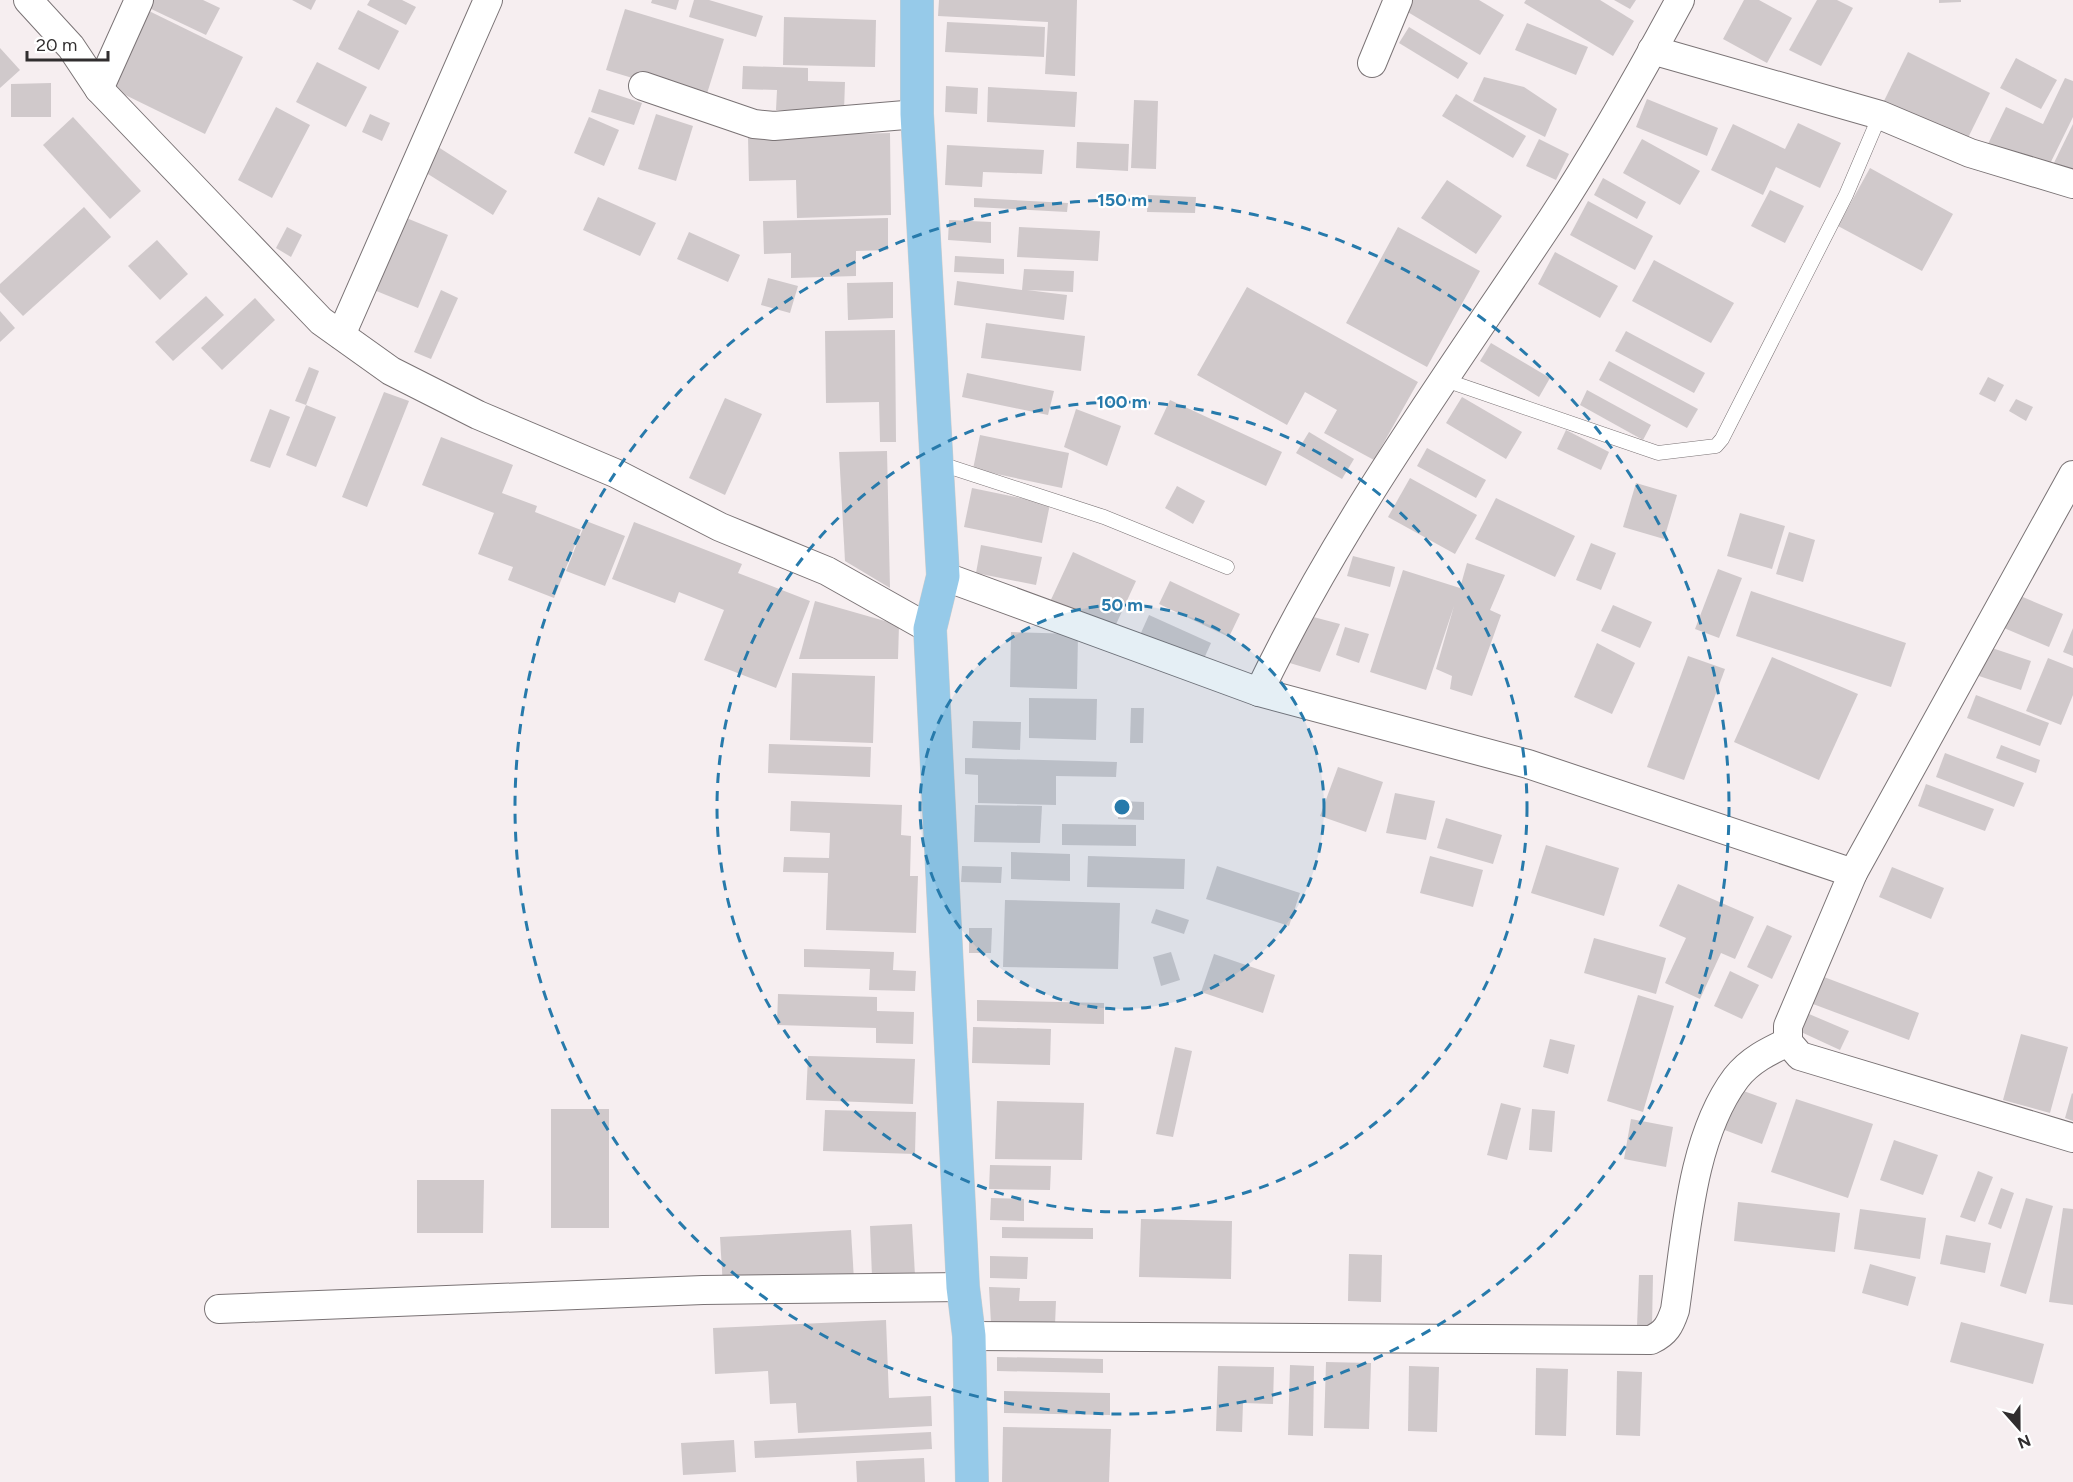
<svg xmlns="http://www.w3.org/2000/svg" width="2073" height="1482" viewBox="0 0 2073 1482" font-family="Figtree,sans-serif">
<style>
.building{fill:#d0c9cb}
.lines{fill:none;stroke-linecap:round;stroke-linejoin:round}
.service-casing{stroke:#7a7375;stroke-width:15}
.minor-casing{stroke:#7a7375;stroke-width:30}
.primary-casing{stroke:#cecdcd;stroke-width:34}
.service{stroke:#fff;stroke-width:14}
.minor{stroke:#fff;stroke-width:28}
.primary{stroke:#96cae9;stroke-width:33}
.ring{fill:none;stroke:#277aab;stroke-width:3;stroke-dasharray:10 8}
.centre{fill:#277aab;stroke:#fff;stroke-width:3}
.ring-label{font-size:18px;text-anchor:middle;font-weight:bold;fill:#277aab;stroke:#fff;stroke-width:4.5;stroke-linejoin:round;paint-order:stroke}
</style>
<rect width="100%" height="100%" fill="#f6eef0"/>
<!-- building -->
<g class="building">
<polygon points="151,0 203,0 220,8 206,35 147,7"/>
<polygon points="292,0 316,0 311,10"/>
<polygon points="370,0 402,0 416,7 406,25 367,5"/>
<polygon points="652,0 679,0 676,10 651,3"/>
<polygon points="694,0 709,0 763,16 756,37 689,17"/>
<polygon points="939,0 1077,0 1075,76 1045,74 1048,22 938,16"/>
<polygon points="1412,0 1479,0 1504,15 1480,55 1406,11"/>
<polygon points="1526,0 1600,0 1634,21 1613,56 1524,3"/>
<polygon points="1614,0 1636,0 1630,9"/>
<polygon points="1744,0 1759,0 1792,18 1767,63 1723,39"/>
<polygon points="1817,0 1837,0 1853,8 1821,66 1789,50"/>
<polygon points="1939,0 1961,0 1961,2 1939,3"/>
<polygon points="625,9 724,39 705,100 606,70"/>
<polygon points="358,10 399,31 379,70 338,49"/>
<polygon points="149,11 243,57 205,134 111,88"/>
<polygon points="784,17 876,20 875,67 783,65"/>
<polygon points="947,22 1045,27 1044,57 945,52"/>
<polygon points="1527,23 1588,47 1576,75 1515,50"/>
<polygon points="1409,27 1468,63 1458,79 1399,43"/>
<polygon points="0,48 20,70 0,88"/>
<polygon points="1908,52 1990,93 1965,144 1883,103"/>
<polygon points="2016,58 2057,80 2041,109 2000,88"/>
<polygon points="317,62 367,87 346,127 296,102"/>
<polygon points="743,66 808,68 808,81 845,82 844,111 776,110 777,90 742,89"/>
<polygon points="1484,77 1524,87 1557,109 1545,137 1473,101"/>
<polygon points="2065,78 2073,81 2073,117 2045,174 1987,146 2006,107 2043,124"/>
<polygon points="51,83 51,117 11,117 11,84"/>
<polygon points="946,86 978,88 977,114 945,112"/>
<polygon points="988,87 1077,92 1075,127 987,122"/>
<polygon points="599,89 642,103 634,125 591,112"/>
<polygon points="1456,94 1526,136 1513,158 1442,116"/>
<polygon points="1647,99 1718,128 1707,156 1636,127"/>
<polygon points="1134,100 1158,101 1156,169 1131,168"/>
<polygon points="276,107 310,125 272,198 238,180"/>
<polygon points="370,114 390,123 382,141 362,132"/>
<polygon points="656,114 693,126 676,181 638,169"/>
<polygon points="73,117 141,191 110,219 43,145"/>
<polygon points="589,117 619,130 604,166 574,153"/>
<polygon points="1798,123 1841,143 1820,188 1776,167 1763,195 1711,170 1733,124 1785,149"/>
<polygon points="2073,124 2073,180 2051,169"/>
<polygon points="890,133 891,215 797,218 796,180 749,181 748,137"/>
<polygon points="1539,139 1569,154 1556,180 1526,166"/>
<polygon points="1642,139 1700,171 1680,205 1623,173"/>
<polygon points="1077,142 1129,144 1128,171 1076,168"/>
<polygon points="435,145 507,191 493,215 420,169"/>
<polygon points="947,145 1044,150 1042,174 983,172 982,187 945,185"/>
<polygon points="1870,168 1953,214 1922,271 1838,226"/>
<polygon points="1603,178 1646,202 1637,219 1594,195"/>
<polygon points="1447,180 1502,216 1476,254 1421,218"/>
<polygon points="1770,190 1804,206 1785,243 1751,226"/>
<polygon points="1148,195 1196,197 1195,213 1147,212"/>
<polygon points="598,197 656,223 640,256 583,230"/>
<polygon points="974,198 1068,203 1067,212 974,207"/>
<polygon points="1588,201 1653,236 1635,270 1570,235"/>
<polygon points="84,207 111,237 23,316 0,292 0,284"/>
<polygon points="399,215 448,235 418,308 369,288"/>
<polygon points="888,218 888,250 856,251 856,276 791,278 791,253 764,254 763,221"/>
<polygon points="949,220 991,222 991,243 948,240"/>
<polygon points="287,227 302,235 291,257 276,248"/>
<polygon points="1019,227 1100,231 1098,261 1017,257"/>
<polygon points="1398,227 1480,271 1427,367 1346,323"/>
<polygon points="689,232 740,255 728,282 677,259"/>
<polygon points="157,240 188,274 160,300 128,266"/>
<polygon points="1555,252 1618,286 1600,318 1538,284"/>
<polygon points="955,256 1004,259 1004,274 954,272"/>
<polygon points="1654,260 1734,303 1711,343 1632,301"/>
<polygon points="1024,269 1074,271 1073,292 1027,290 1067,295 1064,320 954,305 957,281 1022,290"/>
<polygon points="768,278 798,286 790,313 761,305"/>
<polygon points="893,282 893,318 848,320 847,283"/>
<polygon points="1247,287 1418,382 1374,460 1324,433 1337,410 1305,392 1287,425 1197,375"/>
<polygon points="441,290 458,298 431,359 414,352"/>
<polygon points="206,296 224,315 173,361 155,342"/>
<polygon points="255,298 275,320 222,370 201,348"/>
<polygon points="0,311 15,328 0,342"/>
<polygon points="986,323 1085,336 1081,371 981,358"/>
<polygon points="895,330 896,442 880,442 879,402 826,403 825,331"/>
<polygon points="1626,331 1705,373 1694,393 1615,351"/>
<polygon points="1491,343 1550,378 1539,397 1480,361"/>
<polygon points="1609,361 1698,409 1687,428 1599,380"/>
<polygon points="309,367 319,371 306,405 295,401"/>
<polygon points="967,373 1054,391 1048,415 962,397"/>
<polygon points="1988,377 2004,385 1995,402 1979,394"/>
<polygon points="1587,390 1651,425 1643,440 1580,405"/>
<polygon points="384,392 409,401 367,507 342,497"/>
<polygon points="1462,397 1522,432 1506,459 1446,423"/>
<polygon points="725,398 762,414 725,495 689,478"/>
<polygon points="2016,399 2033,407 2026,421 2009,411"/>
<polygon points="1170,400 1282,452 1266,486 1154,434"/>
<polygon points="306,405 336,417 316,467 286,455"/>
<polygon points="270,409 290,417 270,468 250,461"/>
<polygon points="1076,409 1121,426 1107,466 1064,447"/>
<polygon points="1566,430 1609,452 1601,470 1557,449"/>
<polygon points="1309,432 1354,459 1342,479 1296,453"/>
<polygon points="980,435 1069,453 1062,488 973,469"/>
<polygon points="441,437 513,465 502,493 537,506 535,512 581,530 554,598 508,580 513,567 478,554 494,513 422,485"/>
<polygon points="1427,448 1486,480 1476,498 1417,466"/>
<polygon points="887,451 890,588 845,561 839,452"/>
<polygon points="1410,478 1477,515 1455,554 1388,517"/>
<polygon points="1636,483 1677,495 1664,539 1623,527"/>
<polygon points="1177,486 1205,501 1193,524 1165,508"/>
<polygon points="972,488 1050,504 1042,543 964,527"/>
<polygon points="1496,498 1575,536 1555,577 1475,539"/>
<polygon points="1740,513 1785,526 1772,569 1727,556"/>
<polygon points="586,521 625,536 605,586 566,571"/>
<polygon points="634,522 742,564 738,573 810,601 776,688 704,660 724,610 679,592 675,603 612,579"/>
<polygon points="1789,532 1815,540 1803,582 1776,574"/>
<polygon points="1591,543 1616,553 1601,590 1576,580"/>
<polygon points="981,545 1042,557 1036,585 976,573"/>
<polygon points="1073,552 1136,581 1112,633 1049,604"/>
<polygon points="1353,556 1395,567 1390,587 1347,576"/>
<polygon points="1467,563 1505,575 1490,610 1501,615 1472,696 1450,689 1452,676 1436,669 1454,606 1426,690 1370,672 1403,570 1460,588"/>
<polygon points="1718,569 1742,578 1719,638 1695,629"/>
<polygon points="1170,581 1240,614 1229,637 1159,604"/>
<polygon points="1751,591 1906,643 1891,687 1736,636"/>
<polygon points="2018,595 2063,614 2049,647 2004,628"/>
<polygon points="815,601 899,625 898,659 799,659"/>
<polygon points="1613,605 1652,622 1640,648 1601,631"/>
<polygon points="1302,614 1340,624 1320,672 1283,661"/>
<polygon points="1149,615 1211,643 1202,663 1140,635"/>
<polygon points="1345,627 1369,634 1359,663 1336,655"/>
<polygon points="2073,628 2073,656 2063,652"/>
<polygon points="1011,632 1078,634 1077,689 1010,687"/>
<polygon points="1597,643 1635,663 1612,714 1574,697"/>
<polygon points="1989,647 2031,661 2021,690 1979,676"/>
<polygon points="1688,656 1725,669 1684,780 1647,767"/>
<polygon points="1772,657 1858,694 1819,780 1734,742"/>
<polygon points="2048,658 2073,668 2073,695 2061,725 2026,711"/>
<polygon points="792,673 875,676 873,743 790,740"/>
<polygon points="1976,695 2049,723 2040,746 1967,718"/>
<polygon points="1029,698 1097,699 1096,740 1029,738"/>
<polygon points="1131,708 1144,708 1143,743 1130,743"/>
<polygon points="973,721 1021,722 1020,750 972,748"/>
<polygon points="769,744 871,747 870,777 768,773"/>
<polygon points="2001,745 2040,760 2036,773 1996,758"/>
<polygon points="1945,753 2024,783 2014,807 1936,777"/>
<polygon points="965,758 1117,762 1116,777 1056,776 1056,805 978,803 978,775 965,774"/>
<polygon points="1338,767 1383,782 1366,832 1320,816"/>
<polygon points="1926,784 1994,809 1985,831 1918,806"/>
<polygon points="1395,793 1435,801 1426,840 1386,833"/>
<polygon points="791,801 902,805 901,835 911,836 910,876 918,876 916,933 826,930 828,873 783,872 784,857 829,858 830,833 790,831"/>
<polygon points="1119,801 1144,802 1144,820 1118,819"/>
<polygon points="975,805 1042,806 1040,843 974,842"/>
<polygon points="1446,818 1502,835 1493,864 1437,848"/>
<polygon points="1062,824 1136,825 1136,846 1062,845"/>
<polygon points="1546,845 1619,868 1604,916 1531,893"/>
<polygon points="1011,852 1070,854 1070,881 1011,879"/>
<polygon points="1088,856 1185,859 1184,889 1087,887"/>
<polygon points="1430,856 1483,870 1473,907 1420,893"/>
<polygon points="962,866 1002,867 1001,883 961,882"/>
<polygon points="1217,866 1300,893 1289,926 1206,899"/>
<polygon points="1892,867 1944,888 1931,919 1879,897"/>
<polygon points="1678,884 1754,917 1735,959 1721,953 1700,999 1665,983 1686,938 1659,926"/>
<polygon points="1005,900 1120,903 1118,969 1003,967"/>
<polygon points="1156,909 1189,920 1184,934 1151,923"/>
<polygon points="1767,925 1792,936 1772,979 1747,967"/>
<polygon points="969,928 992,928 991,953 969,953"/>
<polygon points="1594,938 1666,958 1656,994 1584,973"/>
<polygon points="804,949 894,952 893,970 916,971 915,991 869,990 870,969 804,967"/>
<polygon points="1171,952 1180,980 1161,986 1153,957"/>
<polygon points="1214,954 1275,975 1263,1013 1201,992"/>
<polygon points="1730,971 1759,985 1742,1019 1714,1006"/>
<polygon points="1824,977 1919,1013 1909,1040 1813,1004"/>
<polygon points="778,994 877,997 877,1011 914,1012 913,1044 876,1043 876,1028 777,1025"/>
<polygon points="1638,995 1674,1006 1643,1112 1607,1101"/>
<polygon points="977,1000 1104,1003 1104,1024 977,1021"/>
<polygon points="1809,1014 1849,1031 1840,1050 1801,1032"/>
<polygon points="973,1027 1051,1029 1050,1065 972,1063"/>
<polygon points="2021,1034 2068,1047 2050,1113 2003,1100"/>
<polygon points="1550,1039 1575,1045 1568,1074 1543,1067"/>
<polygon points="1175,1047 1192,1051 1173,1137 1156,1134"/>
<polygon points="808,1056 915,1059 913,1104 806,1100"/>
<polygon points="1738,1089 1777,1103 1762,1144 1722,1129"/>
<polygon points="2072,1093 2073,1094 2073,1121 2065,1118"/>
<polygon points="1796,1099 1873,1124 1848,1198 1771,1172"/>
<polygon points="997,1101 1084,1103 1082,1160 995,1159"/>
<polygon points="1501,1103 1521,1108 1507,1160 1487,1155"/>
<rect x="551" y="1109" width="58" height="119"/>
<polygon points="1532,1109 1555,1111 1552,1152 1529,1150"/>
<polygon points="825,1110 916,1112 915,1154 823,1151"/>
<polygon points="1631,1119 1673,1127 1666,1167 1624,1159"/>
<polygon points="1894,1140 1938,1155 1923,1195 1880,1180"/>
<polygon points="990,1165 1051,1166 1050,1190 989,1189"/>
<polygon points="1978,1171 1993,1177 1975,1222 1960,1217"/>
<polygon points="417,1180 484,1180 483,1233 417,1233"/>
<polygon points="2001,1188 2014,1193 2001,1229 1988,1224"/>
<polygon points="991,1198 1024,1199 1024,1221 990,1220"/>
<polygon points="2026,1198 2053,1206 2026,1294 2000,1286"/>
<polygon points="1738,1202 1840,1213 1835,1252 1734,1241"/>
<polygon points="2063,1208 2073,1209 2073,1305 2049,1302"/>
<polygon points="1860,1209 1926,1218 1920,1259 1854,1249"/>
<polygon points="1141,1219 1232,1221 1231,1279 1139,1277"/>
<polygon points="912,1224 915,1275 872,1277 870,1226"/>
<polygon points="1002,1227 1093,1228 1093,1239 1002,1238"/>
<polygon points="851,1230 854,1280 723,1287 720,1237"/>
<polygon points="1946,1235 1991,1243 1985,1273 1940,1264"/>
<polygon points="1349,1254 1382,1255 1381,1302 1348,1301"/>
<polygon points="990,1256 1028,1257 1027,1279 990,1278"/>
<polygon points="1870,1264 1916,1277 1908,1306 1862,1293"/>
<polygon points="1639,1275 1653,1275 1652,1327 1637,1326"/>
<polygon points="989,1287 1020,1288 1019,1301 1056,1301 1055,1325 991,1324"/>
<polygon points="886,1320 889,1398 931,1396 932,1426 798,1433 796,1403 770,1404 768,1371 715,1374 713,1328"/>
<polygon points="1961,1322 2044,1344 2033,1384 1950,1362"/>
<polygon points="997,1357 1103,1359 1103,1373 997,1371"/>
<polygon points="1326,1362 1371,1363 1369,1429 1324,1428"/>
<polygon points="1290,1365 1314,1366 1313,1436 1288,1435"/>
<polygon points="1218,1366 1274,1367 1273,1404 1243,1403 1242,1432 1216,1431"/>
<polygon points="1409,1366 1439,1367 1437,1432 1408,1431"/>
<polygon points="1536,1368 1568,1369 1566,1436 1535,1435"/>
<polygon points="1617,1371 1642,1372 1640,1436 1616,1435"/>
<polygon points="1004,1391 1110,1393 1110,1415 1004,1413"/>
<polygon points="1003,1427 1111,1429 1109,1482 1002,1482"/>
<polygon points="931,1432 932,1449 755,1458 754,1441"/>
<polygon points="734,1440 736,1472 683,1475 681,1443"/>
<polygon points="924,1458 925,1482 857,1482 856,1461"/>
</g>
<g class="lines">
<defs>
<g id="service">
<polyline points="1442,379 1658,453 1716,446 1722,439 1846,195 1880,115"/>
<polyline points="938,463 1104,517 1227,567"/>
</g>
<g id="minor">
<polyline points="28,0 71,47 99,89 321,321 391,371 478,415 615,473 720,527 827,571 930,629"/>
<polyline points="1652,50 1880,115 1970,153 2073,184"/>
<polyline points="1372,63 1398,0"/>
<polyline points="643,86 754,124 774,126 917,114"/>
<polyline points="99,89 139,0"/>
<polyline points="341,335 488,0"/>
<polyline points="2073,475 1853,873 1788,1026 1788,1042 1800,1056 2073,1138"/>
<polyline points="943,576 1259,692 1528,764 1853,873"/>
<path d="M1259,692C1339,524 1449,374 1552,219C1598,149 1640,74 1680,0"/>
<polyline points="219,1309 703,1290 963,1287"/>
<path d="M969,1336L1651,1340C1666,1333 1670,1325 1675,1310C1686,1236 1691,1138 1736,1078C1750,1060 1769,1051 1788,1042"/>
</g>
<polyline id="primary" points="917,0 917,114 943,576 930,629 963,1287 969,1336 972,1482"/>
</defs>
<!-- service casing -->
<use href="#service" class="service-casing"/>
<!-- minor casing -->
<use href="#minor" class="minor-casing"/>
<!-- primary casing -->
<use href="#primary" class="primary-casing"/>
<!-- service -->
<use href="#service" class="service"/>
<!-- minor -->
<use href="#minor" class="minor"/>
<!-- primary -->
<use href="#primary" class="primary"/>
</g>
<!-- distance rings -->
<circle cx="1122" cy="807" r="202" fill="#277aab" fill-opacity=".12"/>
<g class="ring">
<circle cx="1122" cy="807" r="202"/>
<circle cx="1122" cy="807" r="405"/>
<circle cx="1122" cy="807" r="607"/>
</g>
<circle cx="1122" cy="807" r="9" class="centre"/>
<g class="ring-label">
<text x="1122" y="206">150 m</text>
<text x="1122" y="408">100 m</text>
<text x="1122" y="611">50 m</text>
</g>
<!-- north arrow -->
<g transform="translate(2019 1428) rotate(159)" stroke="#ffffff" stroke-width="4.5" paint-order="stroke">
<path d="M0-4.5L10 22L0 15L-10 22Z" fill="#312e2f"/>
<text y="-9" font-size="16" font-weight="bold" text-anchor="middle" fill="#312e2f">N</text>
</g>
<!-- scale -->
<path d="M27 51v9h81v-9" fill="none" stroke="#312e2f" stroke-width="3"/>
<text x="36" y="51" font-size="18" fill="#312e2f" stroke="#ffffff" stroke-width="4.5" paint-order="stroke">20 m</text>
</svg>
